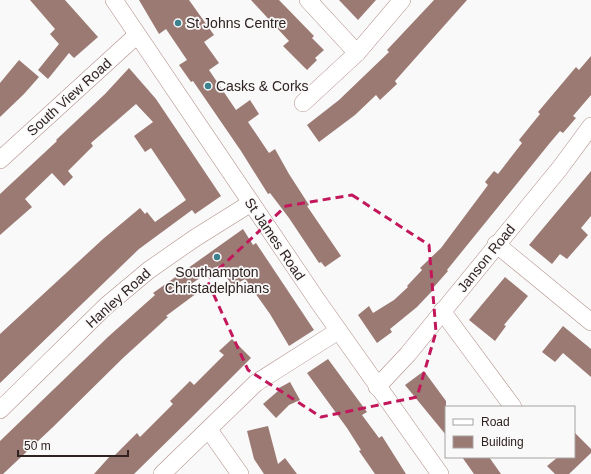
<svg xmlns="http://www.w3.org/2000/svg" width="591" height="474" viewBox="0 0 591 474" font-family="Helvetica,sans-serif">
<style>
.building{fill:#9c7a74}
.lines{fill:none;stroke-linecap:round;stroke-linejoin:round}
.minor-casing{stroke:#af8d86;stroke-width:18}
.minor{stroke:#fff;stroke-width:17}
.marked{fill:none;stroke:#c2185b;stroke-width:3;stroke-dasharray:8 5;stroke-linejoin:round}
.poi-dot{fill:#3c828e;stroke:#f9f9f9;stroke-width:1.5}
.labels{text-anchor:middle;stroke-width:3.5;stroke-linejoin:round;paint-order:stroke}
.poi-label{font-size:14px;fill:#2f2220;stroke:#f9f9f9;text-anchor:start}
.street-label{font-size:14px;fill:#2f2220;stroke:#f9f9f9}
</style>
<rect width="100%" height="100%" fill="#f9f9f9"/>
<!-- building -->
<g class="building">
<polygon points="30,0 65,0 98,37 74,58 69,53 48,79 38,70 59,44 50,34 55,29"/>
<polygon points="139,0 189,0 214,35 204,42 219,63 209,70 236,110 250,100 259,114 248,122 269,153 275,149 289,174 309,205 307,206 341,256 325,267 321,262 319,263 289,218 270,193 268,194 241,151 193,81 191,82 179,65 187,60 166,29 159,34"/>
<polygon points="251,0 279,0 314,36 312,38 324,50 315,58 317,60 307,70 283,46 289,41"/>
<polygon points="339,0 376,0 358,20"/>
<polygon points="434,0 467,0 395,81 397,84 380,100 376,95 355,115 319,142 307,125 339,100 389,52 387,50"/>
<polygon points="591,56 591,95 573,116 576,118 563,133 560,131 549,144 447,270 448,271 433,288 434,289 417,307 390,329 392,332 377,343 358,315 369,306 373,313 394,300 408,287 407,286 422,270 420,268 441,248 488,185 485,182 494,171 498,174 522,143 519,140 540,114 538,112 576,67 579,70"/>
<polygon points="19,60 39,77 24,94 0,117 0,83"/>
<polygon points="129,68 156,99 221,196 195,214 192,210 139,249 0,383 0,334 103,239 140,208 145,214 147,212 155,222 186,200 151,148 145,152 134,136 153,122 136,104 91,143 93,146 68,171 73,177 64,186 52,173 25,199 32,207 0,235 0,194 57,141 56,140 105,94"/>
<polygon points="591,171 591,216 581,228 588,235 567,259 560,254 552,264 529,245"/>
<polygon points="243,229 253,245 256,243 314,330 289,346 270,314 245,279 233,286 218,266 191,284 197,293 166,316 168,317 123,358 53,427 3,474 0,474 0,441 109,336 155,295 153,293"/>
<polygon points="505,277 528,296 504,325 506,326 495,341 469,320"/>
<polygon points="563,326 591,349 591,377 563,353 555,362 542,352"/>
<polygon points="232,339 251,358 189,420 134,474 94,474 111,455 113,457 137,433 140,437 173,404 170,401 190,381 194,385 224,355 219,351"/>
<polygon points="328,359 367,412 362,415 379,438 382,436 406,474 375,474 359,451 361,450 347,428 307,373"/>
<polygon points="424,371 446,401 446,435 405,385"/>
<polygon points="290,382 300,400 289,405 276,418 263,404 278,391 277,389"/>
<polygon points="268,426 278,464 285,458 297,474 264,474 254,459 247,431"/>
<polygon points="574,432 591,449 591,453 569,474 555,474 547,466 558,457 574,457"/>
<polygon points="462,457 489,457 501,474 474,474"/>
</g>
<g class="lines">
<defs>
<g id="minor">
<polyline points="114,0 317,300 440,474"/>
<polyline points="308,0 357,53"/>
<polyline points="303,103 357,53 402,0"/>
<polyline points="0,160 137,35"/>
<polyline points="496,244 591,322"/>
<polyline points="442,311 513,407"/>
<polyline points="377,387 408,354 560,168 591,126"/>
<polyline points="0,410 106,306 149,270 195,238 251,203"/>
<polyline points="209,430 240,474"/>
<polyline points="162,474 256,383 338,331"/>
</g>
</defs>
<!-- minor casing -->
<use href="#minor" class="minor-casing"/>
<!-- minor -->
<use href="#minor" class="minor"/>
</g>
<!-- marked area -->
<path class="marked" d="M352,195L429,245L436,332L417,397L321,417L248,370L207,280L286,206Z"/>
<!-- markers -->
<g class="poi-dot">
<circle cx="178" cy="23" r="4"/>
<circle cx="208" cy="86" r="4"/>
<circle cx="217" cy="257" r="4"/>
</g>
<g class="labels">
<!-- poi labels -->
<g class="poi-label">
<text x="186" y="28">St Johns Centre</text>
<text x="216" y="91">Casks &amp; Corks</text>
<text x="217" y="277" text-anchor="middle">Southampton<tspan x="217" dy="16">Christadelphians</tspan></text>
</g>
<!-- street labels -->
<g class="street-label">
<text transform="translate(69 97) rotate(-42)" y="5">South View Road</text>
<text transform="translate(275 239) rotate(56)" y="5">St James Road</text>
<text transform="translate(486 258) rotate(-51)" y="5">Janson Road</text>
<text transform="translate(118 298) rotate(-42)" y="5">Hanley Road</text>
</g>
</g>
<!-- legend -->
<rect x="445" y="406" width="130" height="52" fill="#f9f9f9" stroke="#a8a3a2"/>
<rect x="453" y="419" width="20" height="6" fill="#ffffff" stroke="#a8a3a2"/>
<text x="481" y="426" font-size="12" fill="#2f2220">Road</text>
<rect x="453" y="436" width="20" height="12" fill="#9c7a74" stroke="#a8a3a2"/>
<text x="481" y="446" font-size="12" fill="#2f2220">Building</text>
<!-- scale -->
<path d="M18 450v6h110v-6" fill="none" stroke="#2f2220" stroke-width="2"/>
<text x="24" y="450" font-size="12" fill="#2f2220" stroke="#f9f9f9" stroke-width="3" paint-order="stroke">50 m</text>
</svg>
